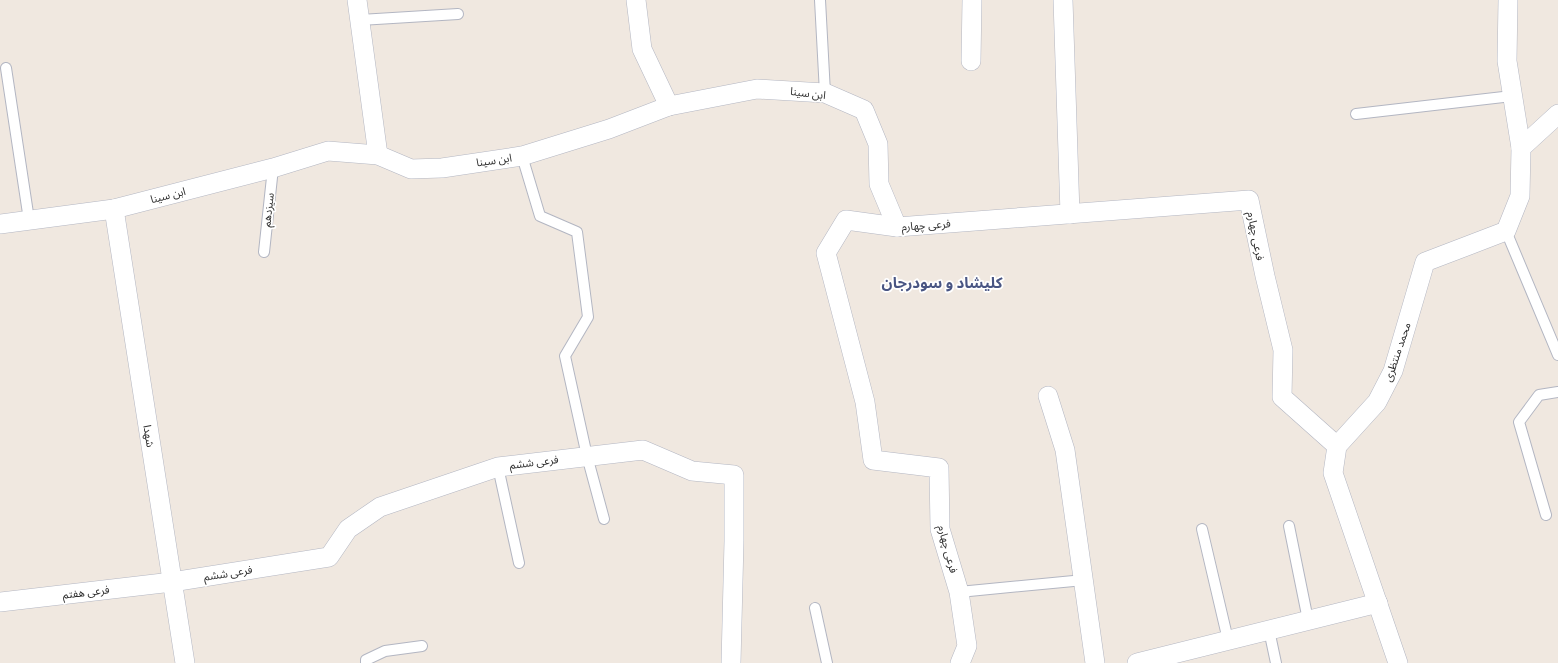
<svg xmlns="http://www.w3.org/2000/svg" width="1558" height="663" viewBox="0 0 1558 663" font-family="'Archivo Narrow','Noto Sans Arabic',sans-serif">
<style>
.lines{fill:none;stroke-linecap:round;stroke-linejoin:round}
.service-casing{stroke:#b3b6c2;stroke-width:12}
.minor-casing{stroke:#b3b6c2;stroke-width:20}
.service{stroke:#fff;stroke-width:10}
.minor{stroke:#fff;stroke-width:19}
.labels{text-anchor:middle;stroke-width:3.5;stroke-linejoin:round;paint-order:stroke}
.street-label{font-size:11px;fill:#2e2e2e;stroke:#fff}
.district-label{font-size:15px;font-weight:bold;fill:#495583;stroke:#fff}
</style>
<rect width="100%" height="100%" fill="#f0e8e0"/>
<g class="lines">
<defs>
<g id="service">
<polyline points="820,0 825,93"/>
<polyline points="360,20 458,14"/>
<polyline points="6,68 29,220"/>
<polyline points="1356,114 1512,96"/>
<polyline points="522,156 540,216 577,232 588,317 565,356 587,456 604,519"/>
<polyline points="1506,231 1558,355"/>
<polyline points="264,252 273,168"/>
<polyline points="498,467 519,563"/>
<polyline points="1546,515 1519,422 1539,395 1558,392"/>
<polyline points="1289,526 1308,620"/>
<polyline points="1202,529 1228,640"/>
<polyline points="959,592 1084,580"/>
<polyline points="815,608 827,663"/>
<polyline points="1269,630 1276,663"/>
<polyline points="366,663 366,660 385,651 422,646"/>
</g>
<g id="minor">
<polyline points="357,0 378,155"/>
<polyline points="636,0 642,49 669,106"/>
<polyline points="1063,0 1070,214"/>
<polyline points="1508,0 1507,61 1521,148"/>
<polyline points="971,61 972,0"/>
<polyline points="114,209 185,663"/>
<polyline points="0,224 114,209 273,168 328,151 378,155 411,169 442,168 522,156 609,129 669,106 757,89 825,93 864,110 878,144 879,184 897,227"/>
<polyline points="1048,396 1065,450 1095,663"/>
<polyline points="0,602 172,582 329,557 348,529 380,507 498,467 643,450 692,471 734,475 734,541 731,663"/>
<polyline points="960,663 967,646 959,592 940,529 939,468 873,460 865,402 826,253 846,220 897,227 1249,200 1265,276 1283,350 1282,397 1337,446"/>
<polyline points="1137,663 1378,603"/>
<polyline points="1398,663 1333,473 1337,446 1377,402 1393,371 1425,262 1506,231 1520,196 1521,148 1558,114"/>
</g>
</defs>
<!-- service casing -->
<use href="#service" class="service-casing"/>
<!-- minor casing -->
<use href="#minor" class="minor-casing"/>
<!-- service -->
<use href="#service" class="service"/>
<!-- minor -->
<use href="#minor" class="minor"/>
</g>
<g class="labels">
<!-- street labels -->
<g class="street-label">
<text transform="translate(808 93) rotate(7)" y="4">ابن سینا</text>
<text transform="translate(494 160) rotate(-8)" y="4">ابن سینا</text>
<text transform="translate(168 195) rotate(-14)" y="4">ابن سینا</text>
<text transform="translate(268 210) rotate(-84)" y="4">سیزدهم</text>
<text transform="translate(926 225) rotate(-4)" y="4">فرعی چهارم</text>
<text transform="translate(1256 236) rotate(79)" y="4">فرعی چهارم</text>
<text transform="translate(1397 352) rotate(-71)" y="4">محمد منتظری</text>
<text transform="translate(149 436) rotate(81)" y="4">شهدا</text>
<text transform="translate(534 462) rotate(-7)" y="4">فرعی ششم</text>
<text transform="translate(948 549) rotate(75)" y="4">فرعی چهارم</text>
<text transform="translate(228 573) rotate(-9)" y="4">فرعی ششم</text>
<text transform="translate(86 592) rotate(-7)" y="4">فرعی هفتم</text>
</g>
<!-- district labels -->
<g class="district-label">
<text x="942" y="288">کلیشاد و سودرجان</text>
</g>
</g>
</svg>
